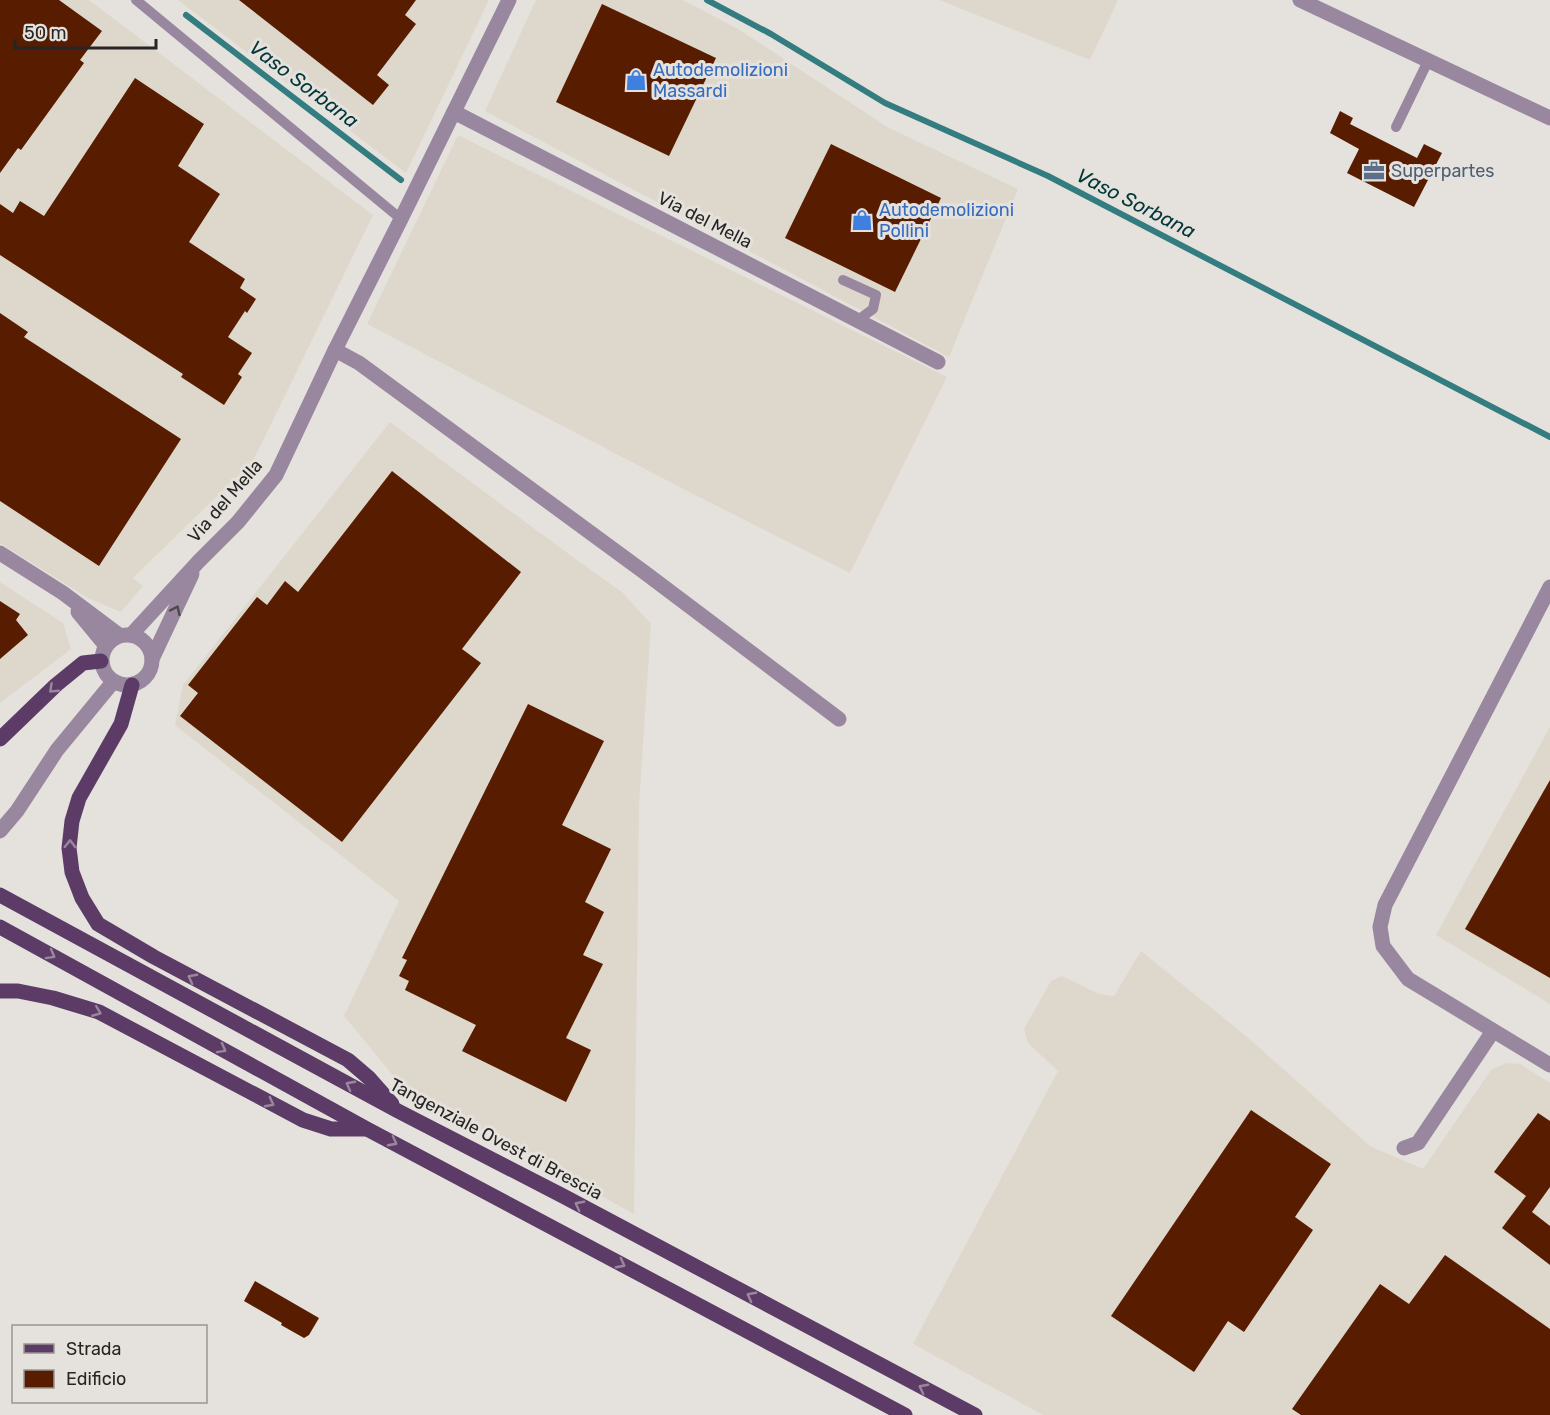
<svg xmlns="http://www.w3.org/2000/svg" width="1550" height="1415" viewBox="0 0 1550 1415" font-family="Rubik,sans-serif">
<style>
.built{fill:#ded7cb}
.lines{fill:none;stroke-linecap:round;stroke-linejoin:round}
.stream{stroke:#337c7f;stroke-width:6}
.building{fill:#581d00}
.service{stroke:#9987a0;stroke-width:10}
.minor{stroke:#9987a0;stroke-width:15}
.primary{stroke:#5c3c67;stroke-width:15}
.oneway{stroke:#4f474f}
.oneway2{stroke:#9a879c}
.labels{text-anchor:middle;stroke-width:6;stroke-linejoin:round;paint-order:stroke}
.shop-label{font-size:18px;fill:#366cbe;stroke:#e5e2dd;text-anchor:start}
.service-label{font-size:18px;fill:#4e5e75;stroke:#e5e2dd;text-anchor:start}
.street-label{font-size:18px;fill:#272523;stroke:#e5e2dd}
.water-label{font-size:20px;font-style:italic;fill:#033638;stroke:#e5e2dd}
</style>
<rect width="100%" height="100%" fill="#e5e2dd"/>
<!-- built -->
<g class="built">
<polygon points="0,0 89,0 373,215 253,461 133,578 143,586 121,612 88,598 0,543"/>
<polygon points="178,0 489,0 406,173"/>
<polygon points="536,0 683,0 738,29 889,128 1018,189 949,357 485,111"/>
<polygon points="939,0 1118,0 1090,60"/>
<polygon points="458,135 947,377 850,573 693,494 367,324"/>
<polygon points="390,422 570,555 623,593 651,624 639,805 634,1214 401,1085 344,1016 399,901 175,725 183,685"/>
<polygon points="0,582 63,623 71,649 0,703"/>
<polygon points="1550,727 1550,1004 1436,935"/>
<polygon points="1141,951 1246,1036 1370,1146 1423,1169 1491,1070 1506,1063 1520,1064 1550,1083 1550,1415 1043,1415 913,1344 1058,1071 1028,1043 1024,1029 1051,981 1062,976 1099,994 1114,996"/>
</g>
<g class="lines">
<!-- stream -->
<g class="stream">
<polyline points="707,0 771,34 885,103 1048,176 1550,437"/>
<polyline points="186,15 401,180"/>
</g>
</g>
<!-- building -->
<g class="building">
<polygon points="0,0 59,0 102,31 80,60 84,63 21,150 18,148 0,173"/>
<polygon points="239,0 416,0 405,15 416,24 377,75 389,85 373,105"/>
<polygon points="602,4 716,58 669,156 556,102"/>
<polygon points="135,78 204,124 178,166 220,194 189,242 245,279 240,288 256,299 247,313 245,311 228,337 252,353 238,374 242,377 224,405 181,377 183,374 0,255 0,204 13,213 20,201 44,216"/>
<polygon points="1340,111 1353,118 1350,124 1417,158 1424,144 1442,153 1414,207 1347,173 1359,149 1330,133"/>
<polygon points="831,144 941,198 895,292 785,238"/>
<polygon points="0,313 28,332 24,337 181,439 99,566 0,501"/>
<polygon points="392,471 521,572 462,649 481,663 342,842 180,716 198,693 188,685 257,597 267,605 285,581 298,592"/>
<polygon points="0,601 20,614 16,620 28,635 0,659"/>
<polygon points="528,704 604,741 562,825 611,849 585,902 604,912 583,955 603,964 566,1038 591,1050 566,1102 462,1051 476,1025 405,990 409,981 399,976 407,960 402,958"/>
<polygon points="1550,780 1550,978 1465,929"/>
<polygon points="1251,1110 1331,1164 1295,1217 1313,1230 1244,1332 1228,1321 1194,1372 1111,1316"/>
<polygon points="1538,1113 1550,1121 1550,1187 1532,1212 1550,1226 1550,1265 1502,1228 1526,1196 1494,1172"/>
<polygon points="1445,1255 1550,1329 1550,1415 1301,1415 1292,1409 1380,1284 1409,1304"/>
<polygon points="255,1281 319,1318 309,1335 304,1338 281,1325 282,1323 244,1301"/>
</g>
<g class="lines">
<!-- service -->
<g class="service">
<polyline points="136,0 401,219"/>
<polyline points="1396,127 1428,61"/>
<polyline points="843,280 876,295 873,309 858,320"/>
</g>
<!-- minor -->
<g class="minor">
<polyline points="1300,0 1550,118"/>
<polyline points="454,112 938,362"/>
<polyline points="335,350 359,363 644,572 839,719"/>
<polyline points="0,553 63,593 119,635"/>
<polyline points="1550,587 1385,905 1380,927 1383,946 1408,979 1550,1065"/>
<polyline points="78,612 106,646"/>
<circle cx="127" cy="660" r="25"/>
<polyline points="131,635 199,561 238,522 276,475 335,350 401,219 509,0"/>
<polyline points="152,659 192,574"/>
<polyline points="0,831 17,811 57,750 113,682"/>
<polyline points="1404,1148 1418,1143 1493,1031"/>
</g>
<!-- primary -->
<g class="primary">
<polyline points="132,685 121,724 79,798 72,821 69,848 72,872 82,898 98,924 154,957 348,1060 369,1078 392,1104"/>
<polyline points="0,739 56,685 83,663 101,661"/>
<polyline points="0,895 398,1111 563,1196 975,1415"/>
<polyline points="0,927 367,1129 905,1415"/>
<polyline points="0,991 18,991 53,998 99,1012 303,1120 331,1129 365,1129"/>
</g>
</g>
<!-- one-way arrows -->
<defs><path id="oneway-chevron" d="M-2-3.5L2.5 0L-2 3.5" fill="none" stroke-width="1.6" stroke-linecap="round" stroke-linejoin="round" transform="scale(1.5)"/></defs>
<use class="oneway" href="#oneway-chevron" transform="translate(176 610) rotate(-65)"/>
<g class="oneway2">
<use href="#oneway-chevron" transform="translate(53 689) rotate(137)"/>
<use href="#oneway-chevron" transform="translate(70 844) rotate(-89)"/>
<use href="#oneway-chevron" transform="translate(51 955) rotate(29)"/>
<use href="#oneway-chevron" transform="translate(192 978) rotate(-152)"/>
<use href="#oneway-chevron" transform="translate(97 1012) rotate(22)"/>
<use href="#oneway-chevron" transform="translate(222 1049) rotate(29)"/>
<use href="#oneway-chevron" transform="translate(350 1085) rotate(-152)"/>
<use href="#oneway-chevron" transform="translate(270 1103) rotate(28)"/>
<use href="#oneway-chevron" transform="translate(393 1142) rotate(28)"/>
<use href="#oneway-chevron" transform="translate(579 1205) rotate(-152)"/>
<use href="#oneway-chevron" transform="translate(621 1264) rotate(28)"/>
<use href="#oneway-chevron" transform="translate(751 1296) rotate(-152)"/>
<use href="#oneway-chevron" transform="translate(923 1388) rotate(-152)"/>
</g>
<!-- icons -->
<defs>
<symbol id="shop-bare" viewBox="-9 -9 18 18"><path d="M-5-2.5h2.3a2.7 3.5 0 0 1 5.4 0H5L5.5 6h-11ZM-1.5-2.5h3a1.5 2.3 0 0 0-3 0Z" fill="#3f7fe0" stroke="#e5e2dd" stroke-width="2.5" paint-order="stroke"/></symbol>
<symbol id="office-bare" viewBox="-9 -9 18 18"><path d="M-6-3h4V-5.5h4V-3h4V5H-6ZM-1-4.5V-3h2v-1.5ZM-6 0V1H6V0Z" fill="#5c6f8a" stroke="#e5e2dd" stroke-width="2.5" paint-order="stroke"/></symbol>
</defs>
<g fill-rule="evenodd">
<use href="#shop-bare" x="621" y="65" width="30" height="30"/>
<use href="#office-bare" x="1359" y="156" width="30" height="30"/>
<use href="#shop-bare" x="847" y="205" width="30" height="30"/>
</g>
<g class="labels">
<!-- shop labels -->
<g class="shop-label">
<text x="653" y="76">Autodemolizioni<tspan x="653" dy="21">Massardi</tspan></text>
<text x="879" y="216">Autodemolizioni<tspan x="879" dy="21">Pollini</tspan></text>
</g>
<!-- service labels -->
<g class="service-label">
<text x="1391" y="177">Superpartes</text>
</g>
<!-- street labels -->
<g class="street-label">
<text transform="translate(705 220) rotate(27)" y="6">Via del Mella</text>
<text transform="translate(225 501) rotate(-49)" y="6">Via del Mella</text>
<text transform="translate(496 1139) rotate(28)" y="6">Tangenziale Ovest di Brescia</text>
</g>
<!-- water labels -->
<g class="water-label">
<text transform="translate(304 84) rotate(37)" y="7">Vaso Sorbana</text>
<text transform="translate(1136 203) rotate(27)" y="7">Vaso Sorbana</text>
</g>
</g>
<!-- legend -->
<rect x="12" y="1325" width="195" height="78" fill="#e5e2dd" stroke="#999693" stroke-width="1.5"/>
<rect x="24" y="1344" width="30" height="9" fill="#5c3c67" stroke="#999693" stroke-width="1.5"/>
<text x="66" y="1355" font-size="18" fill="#272523">Strada</text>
<rect x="24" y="1370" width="30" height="18" fill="#581d00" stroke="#999693" stroke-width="1.5"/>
<text x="66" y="1385" font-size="18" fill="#272523">Edificio</text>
<!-- scale -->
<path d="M15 39v9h141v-9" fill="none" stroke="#272523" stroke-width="3"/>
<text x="24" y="39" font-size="18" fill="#272523" stroke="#e5e2dd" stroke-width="4.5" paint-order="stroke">50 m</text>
</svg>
